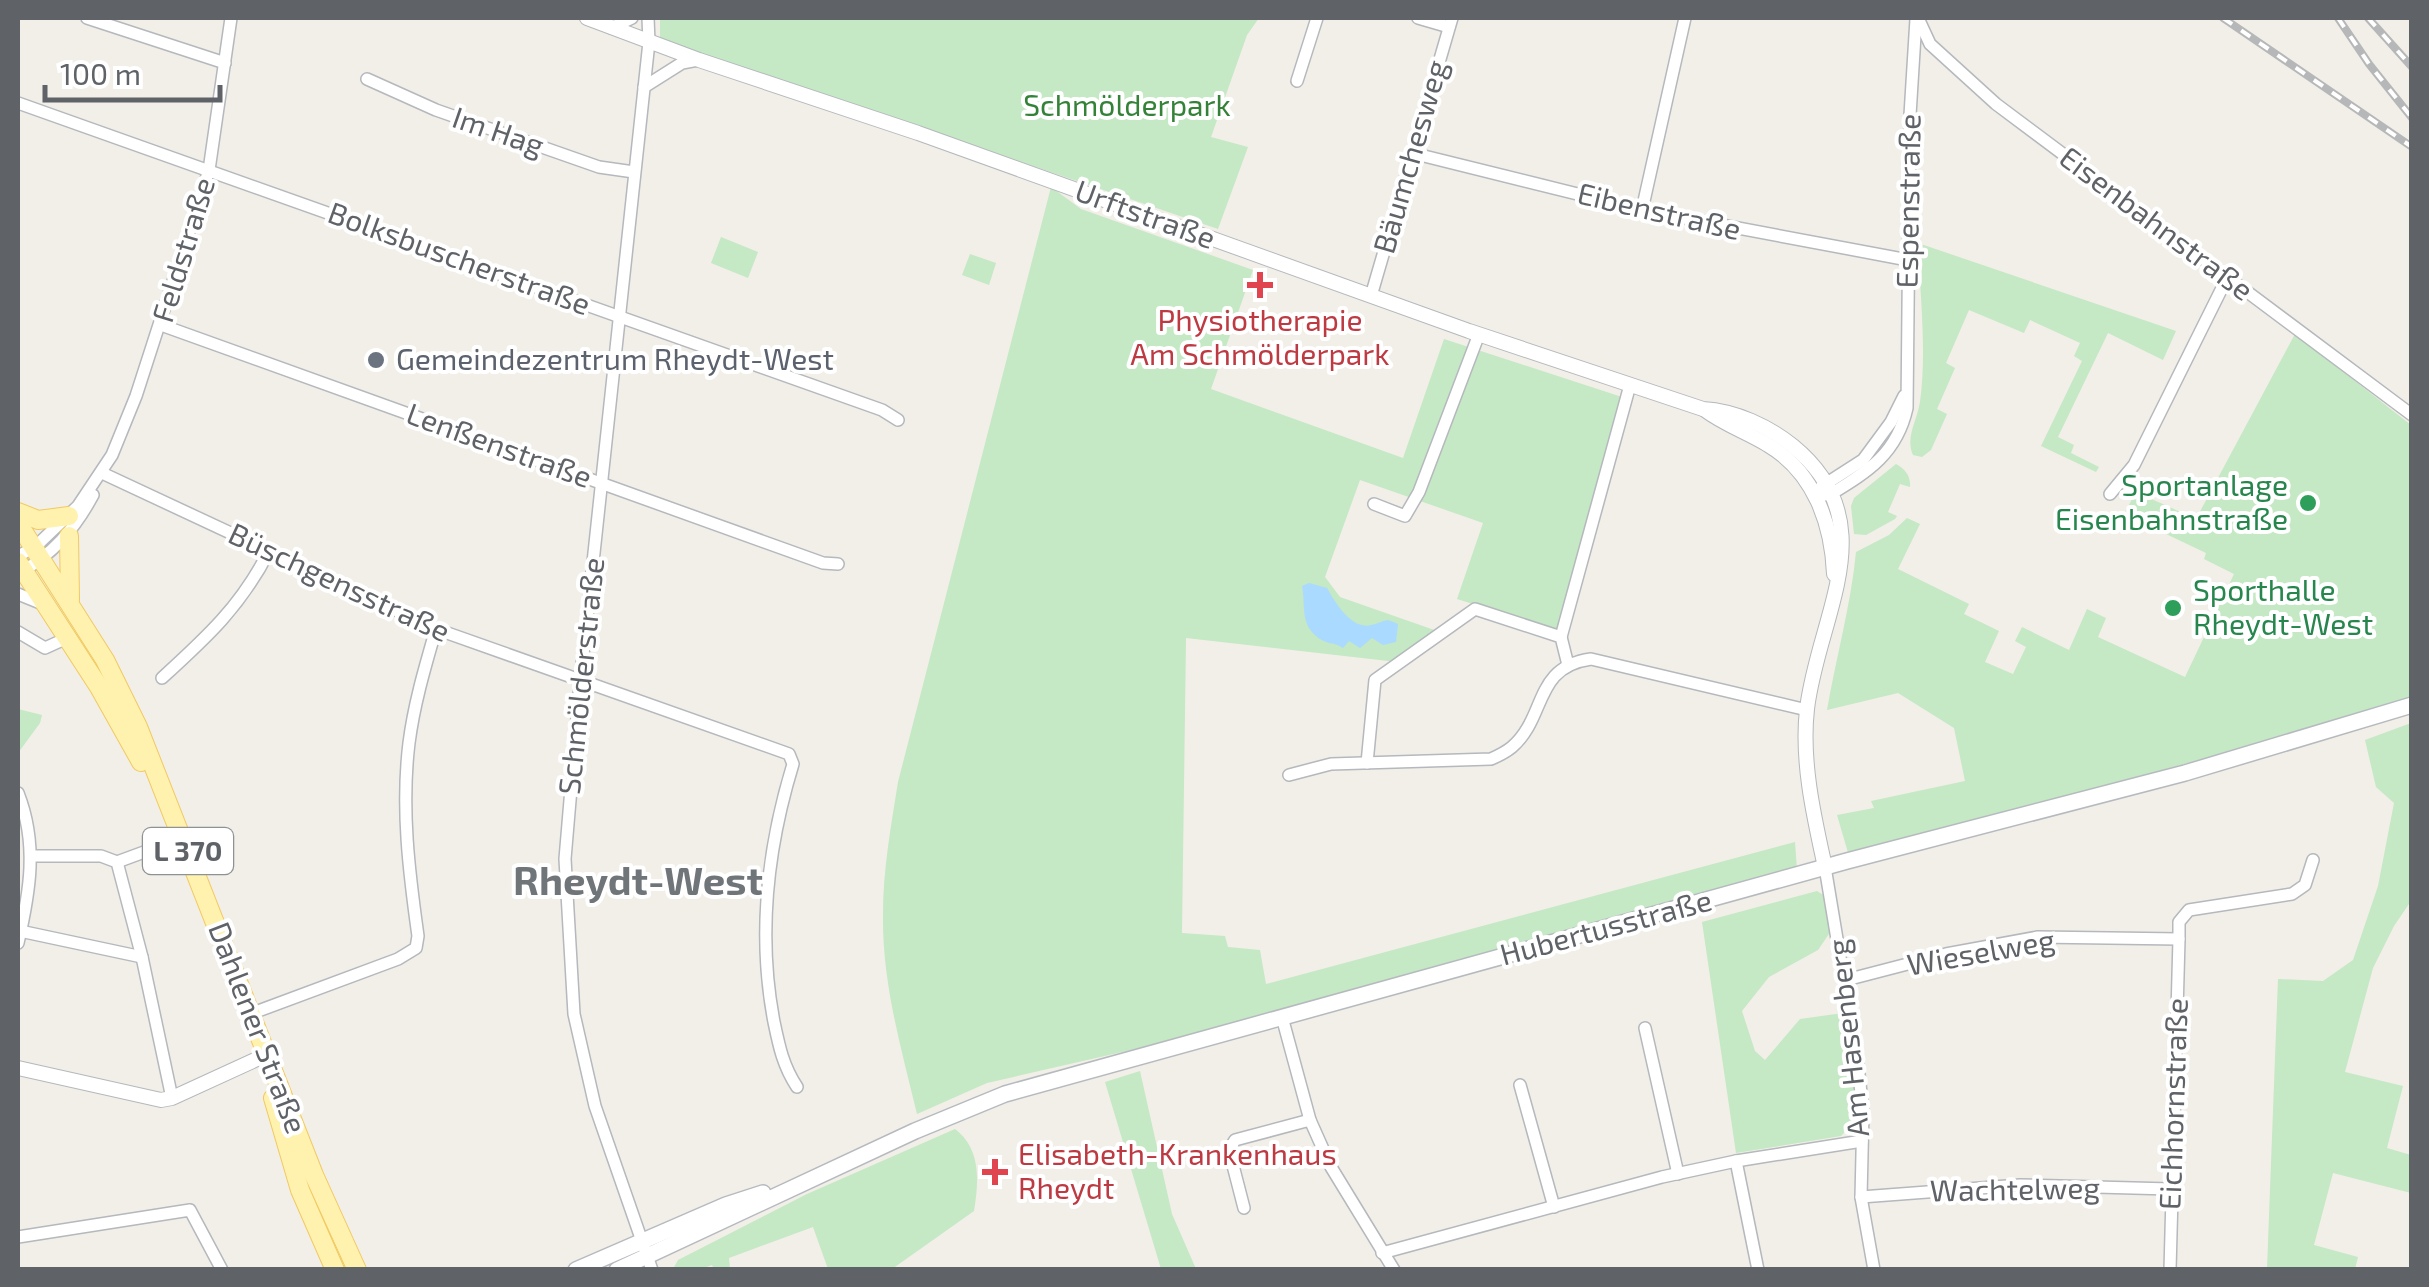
<svg xmlns="http://www.w3.org/2000/svg" width="2429" height="1287" viewBox="0 0 2429 1287" font-family="'Exo 2',sans-serif">
<style>
.green{fill:#c5e8c5}
.water{fill:#aadaff}
.lines{fill:none;stroke-linecap:round;stroke-linejoin:round}
.minor-casing{stroke:#b5b8bc;stroke-width:14}
.tertiary-casing{stroke:#b5b8bc;stroke-width:16}
.secondary-casing{stroke:#b6babf;stroke-width:18}
.primary-casing{stroke:#f2c960;stroke-width:20}
.minor{stroke:#fff;stroke-width:11}
.tertiary{stroke:#fff;stroke-width:14}
.secondary{stroke:#fff;stroke-width:15}
.primary{stroke:#fff2af;stroke-width:18}
.rail-casing{stroke:#b6b7b8;stroke-width:8}
.rail{stroke:#fff;stroke-width:4;stroke-dasharray:11;stroke-linecap:butt}
.health-dot{fill:#e0444e;stroke:#fff;stroke-width:4}
.worship-dot{fill:#6b7280;stroke:#fff;stroke-width:4}
.leisure-dot{fill:#2e9e5b;stroke:#fff;stroke-width:4}
.labels{text-anchor:middle;stroke-width:8;stroke-linejoin:round;paint-order:stroke}
.shield{fill:#fff;stroke:#8f9295;stroke-width:2.5}
.shield-label{font-size:28px;font-weight:bold;fill:#5f6368}
.park-label{font-size:30px;fill:#348238;stroke:#fff}
.street-label{font-size:30px;fill:#5f6368;stroke:#fff}
.health-label{font-size:30px;fill:#be3a42;stroke:#fff}
.worship-label{font-size:30px;fill:#5b616d;stroke:#fff;text-anchor:start}
.leisure-label{font-size:30px;fill:#27864d;stroke:#fff;text-anchor:end}
.district-label{font-size:40px;font-weight:bold;fill:#70757a;stroke:#fff}
</style>
<rect width="100%" height="100%" fill="#f1efe8"/>
<!-- green -->
<g class="green">
<polygon points="660,18 1259,18 1247,35 1211,137 1248,147 1218,229 660,39"/>
<path d="M1051,187L1081,209L1253,270L1211,389L1403,458L1444,339L1622,397L1558,631L1457,599L1483,523L1360,480L1325,577L1340,597L1440,632L1397,662L1186,638L1182,933L1225,936L1228,947L1260,950L1266,984L1795,842L1797,870L1201,1034L987,1083L917,1114C901,1048 882,982 883,914C883,870 891,826 898,782Z"/>
<polygon points="721,237 758,252 748,278 711,263"/>
<path d="M1918,243L2176,331L2163,360L2108,333L2058,437L2074,445L2071,453L2099,467L2096,472L2041,446L2082,361L2074,356L2080,343L2030,320L2024,333L1969,310L1946,363L1955,368L1937,409L1947,414L1931,450L1922,457L1913,455C1905,438 1917,421 1920,402C1927,351 1920,295 1918,243Z"/>
<polygon points="970,254 996,263 989,285 962,275"/>
<path d="M2295,334L2411,425V698L2363,715L1849,856L1837,815L1874,808L1871,801L1965,781L1954,728L1898,693L1827,710C1836,657 1851,605 1856,552L1889,535L1907,518L1920,524L1898,569L1969,604L1964,614L1999,631L1985,662L2013,674L2026,647L2015,641L2022,627L2069,650L2087,609L2106,618L2098,637L2185,677L2234,574L2204,559L2206,553L2124,514L2136,492L2196,519Z"/>
<path d="M1896,464C1905,469 1911,476 1910,487L1900,484L1888,512L1897,516L1895,519L1866,535L1854,534L1851,506L1854,498Z"/>
<polygon points="18,709 42,715 40,723 18,753"/>
<polygon points="2411,723 2411,901 2394,926 2373,968 2345,1072 2403,1086 2387,1148 2411,1155 2411,1193 2333,1173 2314,1245 2358,1257 2355,1269 2267,1269 2278,979 2323,981 2353,960 2378,886 2394,803 2376,787 2365,740"/>
<polygon points="1817,891 1825,896 1831,931 1818,950 1769,977 1742,1011 1755,1051 1765,1060 1800,1019 1843,1013 1858,1117 1841,1136 1736,1153 1702,922"/>
<polygon points="1140,1071 1172,1214 1196,1269 1161,1269 1105,1082"/>
<path d="M955,1129C981,1149 979,1180 974,1211L892,1269H828L813,1227L729,1258L730,1269H714L712,1265L701,1269H673L678,1260L807,1194Z"/>
</g>
<!-- water -->
<path class="water" d="M1309,583L1327,588C1336,604 1352,630 1371,625C1377,624 1382,621 1388,620L1398,624L1396,642L1383,645L1372,638L1360,648L1349,641L1343,648C1335,642 1329,645 1320,639C1299,625 1306,606 1302,586Z"/>
<g class="lines">
<defs>
<g id="minor">
<polyline points="87,18 225,63"/>
<polyline points="648,18 649,42 580,683 565,859 574,1014 595,1106 652,1270"/>
<polyline points="1418,18 1449,27"/>
<polyline points="1918,18 1930,44 1996,104 2412,415"/>
<polyline points="611,28 632,18"/>
<polyline points="367,79 436,110 599,167 634,172"/>
<polyline points="1297,81 1317,18"/>
<polyline points="644,87 682,63 698,60"/>
<polyline points="18,103 882,410 898,420"/>
<polyline points="1412,153 1642,210 1908,260"/>
<polyline points="1642,210 1685,18"/>
<polyline points="1371,296 1452,18"/>
<polyline points="161,325 823,563 838,564"/>
<path d="M102,473L436,629L789,754L793,764C767,849 757,934 774,1022C779,1046 783,1066 797,1087"/>
<polyline points="1821,487 1863,460 1891,422 1904,396"/>
<polyline points="2110,494 2134,465 2227,278"/>
<path d="M1824,495L1831,494C1869,471 1897,453 1907,408L1910,115L1916,19"/>
<polyline points="1374,504 1405,516 1419,492 1479,334"/>
<polyline points="18,556 35,547 78,506 112,455 136,396 209,170 231,18"/>
<path d="M18,574C53,554 74,530 93,495"/>
<polyline points="18,594 45,605"/>
<polyline points="18,632 45,648 67,638"/>
<polyline points="1561,637 1630,385"/>
<path d="M162,678C207,637 241,606 269,551"/>
<polyline points="1367,763 1375,680 1475,609 1561,637 1568,665"/>
<path d="M1289,775L1331,764L1491,759C1498,756 1506,752 1512,747C1547,717 1533,667 1591,659L1807,710"/>
<path d="M18,793C38,844 30,891 18,943"/>
<polyline points="32,856 101,856 117,862 142,957 172,1098"/>
<polyline points="117,862 174,841"/>
<polyline points="1825,867 1858,1065 1863,1112 1861,1197 1874,1270"/>
<polyline points="20,931 142,957"/>
<polyline points="1846,980 1946,954 2038,937 2179,939 2179,922 2189,910 2292,894 2305,885 2313,860"/>
<path d="M250,1014L398,959L416,948L418,936C409,872 401,808 409,743C414,704 425,667 436,629"/>
<polyline points="1282,1017 1310,1120 1331,1167 1394,1270"/>
<polyline points="1645,1028 1678,1174"/>
<polyline points="1520,1085 1554,1207"/>
<polyline points="1736,1161 1758,1270"/>
<polyline points="1861,1197 2020,1185 2170,1189"/>
<polyline points="1244,1208 1229,1150 1235,1140 1310,1120"/>
<polyline points="18,1237 190,1210 222,1270"/>
<polyline points="1382,1253 1662,1177 1736,1161 1862,1141"/>
<polyline points="2170,1270 2179,939"/>
</g>
<g id="tertiary">
<path d="M587,18L699,60L918,133L1469,331L1703,409C1736,411 1768,426 1793,446C1887,523 1818,615 1807,709C1801,761 1814,817 1825,867"/>
<path d="M1705,410C1725,425 1747,432 1768,445C1814,472 1832,524 1834,574"/>
<polyline points="18,1068 161,1100 172,1098 257,1059"/>
</g>
<g id="secondary">
<polyline points="576,1270 726,1205 763,1193"/>
<polyline points="617,1270 915,1131 1005,1094 1847,861 2185,773 2412,705"/>
</g>
<g id="primary">
<polyline points="18,512 38,520 69,516"/>
<polyline points="18,523 105,660 138,727 314,1175 357,1270"/>
<polyline points="69,536 70,600"/>
<polyline points="18,562 99,687 141,762"/>
<polyline points="273,1098 300,1190 335,1270"/>
</g>
</defs>
<!-- minor casing -->
<use href="#minor" class="minor-casing"/>
<!-- tertiary casing -->
<use href="#tertiary" class="tertiary-casing"/>
<!-- secondary casing -->
<use href="#secondary" class="secondary-casing"/>
<!-- primary casing -->
<use href="#primary" class="primary-casing"/>
<!-- minor -->
<use href="#minor" class="minor"/>
<!-- tertiary -->
<use href="#tertiary" class="tertiary"/>
<!-- secondary -->
<use href="#secondary" class="secondary"/>
<!-- primary -->
<use href="#primary" class="primary"/>
<defs>
<g id="rail">
<polyline points="2223,18 2412,147"/>
<polyline points="2338,18 2369,64 2412,118"/>
<polyline points="2368,18 2412,67"/>
</g>
</defs>
<!-- rail casing -->
<use href="#rail" class="rail-casing"/>
<!-- rail -->
<use href="#rail" class="rail"/>
</g>
<!-- markers -->
<g class="health-dot">
<path d="M1255 270h10v10h10v10h-10v10h-10v-10h-10v-10h10z"/>
<path d="M990 1157h10v10h10v10h-10v10h-10v-10h-10v-10h10z"/>
</g>
<circle class="worship-dot" cx="376" cy="360" r="10"/>
<g class="leisure-dot">
<circle cx="2308" cy="503" r="10"/>
<circle cx="2173" cy="608" r="10"/>
</g>
<g class="labels">
<!-- shield labels -->
<rect class="shield" x="143" y="828" width="90" height="46" rx="8"/>
<g class="shield-label">
<text x="188" y="861">L 370</text>
</g>
<!-- park labels -->
<g class="park-label">
<text x="1127" y="116">Schmölderpark</text>
</g>
<!-- street labels -->
<g class="street-label">
<text transform="translate(498 132) rotate(19)" y="10">Im Hag</text>
<text transform="translate(1411 157) rotate(-74)" y="10">Bäumchesweg</text>
<text transform="translate(1909 201) rotate(-89)" y="10">Espenstraße</text>
<text transform="translate(1659 212) rotate(13)" y="10">Eibenstraße</text>
<text transform="translate(1145 215) rotate(20)" y="10">Urftstraße</text>
<text transform="translate(2156 224) rotate(37)" y="10">Eisenbahnstraße</text>
<text transform="translate(184 250) rotate(-73)" y="10">Feldstraße</text>
<text transform="translate(459 259) rotate(20)" y="10">Bolksbuscherstraße</text>
<text transform="translate(499 446) rotate(20)" y="10">Lenßenstraße</text>
<text transform="translate(339 583) rotate(25)" y="10">Büschgensstraße</text>
<text transform="translate(582 676) rotate(-84)" y="10">Schmölderstraße</text>
<text transform="translate(1606 928) rotate(-15)" y="10">Hubertusstraße</text>
<text transform="translate(1981 953) rotate(-10)" y="10">Wieselweg</text>
<text transform="translate(257 1028) rotate(69)" y="10">Dahlener Straße</text>
<text transform="translate(1849 1038) rotate(-96)" y="10">Am Hasenberg</text>
<text transform="translate(2174 1104) rotate(-88)" y="10">Eichhornstraße</text>
<text transform="translate(2015 1190) rotate(-1)" y="10">Wachtelweg</text>
</g>
<!-- health labels -->
<g class="health-label">
<text x="1260" y="331">Physiotherapie<tspan x="1260" dy="34">Am Schmölderpark</tspan></text>
<text x="1018" y="1165" text-anchor="start">Elisabeth-Krankenhaus<tspan x="1018" dy="34">Rheydt</tspan></text>
</g>
<!-- worship labels -->
<g class="worship-label">
<text x="396" y="370">Gemeindezentrum Rheydt-West</text>
</g>
<!-- leisure labels -->
<g class="leisure-label">
<text x="2288" y="496">Sportanlage<tspan x="2288" dy="34">Eisenbahnstraße</tspan></text>
<text x="2193" y="601" text-anchor="start">Sporthalle<tspan x="2193" dy="34">Rheydt-West</tspan></text>
</g>
<!-- district labels -->
<g class="district-label">
<text x="638" y="895">Rheydt-West</text>
</g>
</g>
<!-- border -->
<rect width="2429" height="1287" fill="none" stroke="#5f6368" stroke-width="40"/>
<!-- scale -->
<path d="M45 85v15h175v-15" fill="none" stroke="#5f6368" stroke-width="5"/>
<text x="60" y="85" font-size="30" fill="#5f6368" stroke="#ffffff" stroke-width="8" paint-order="stroke">100 m</text>
</svg>
